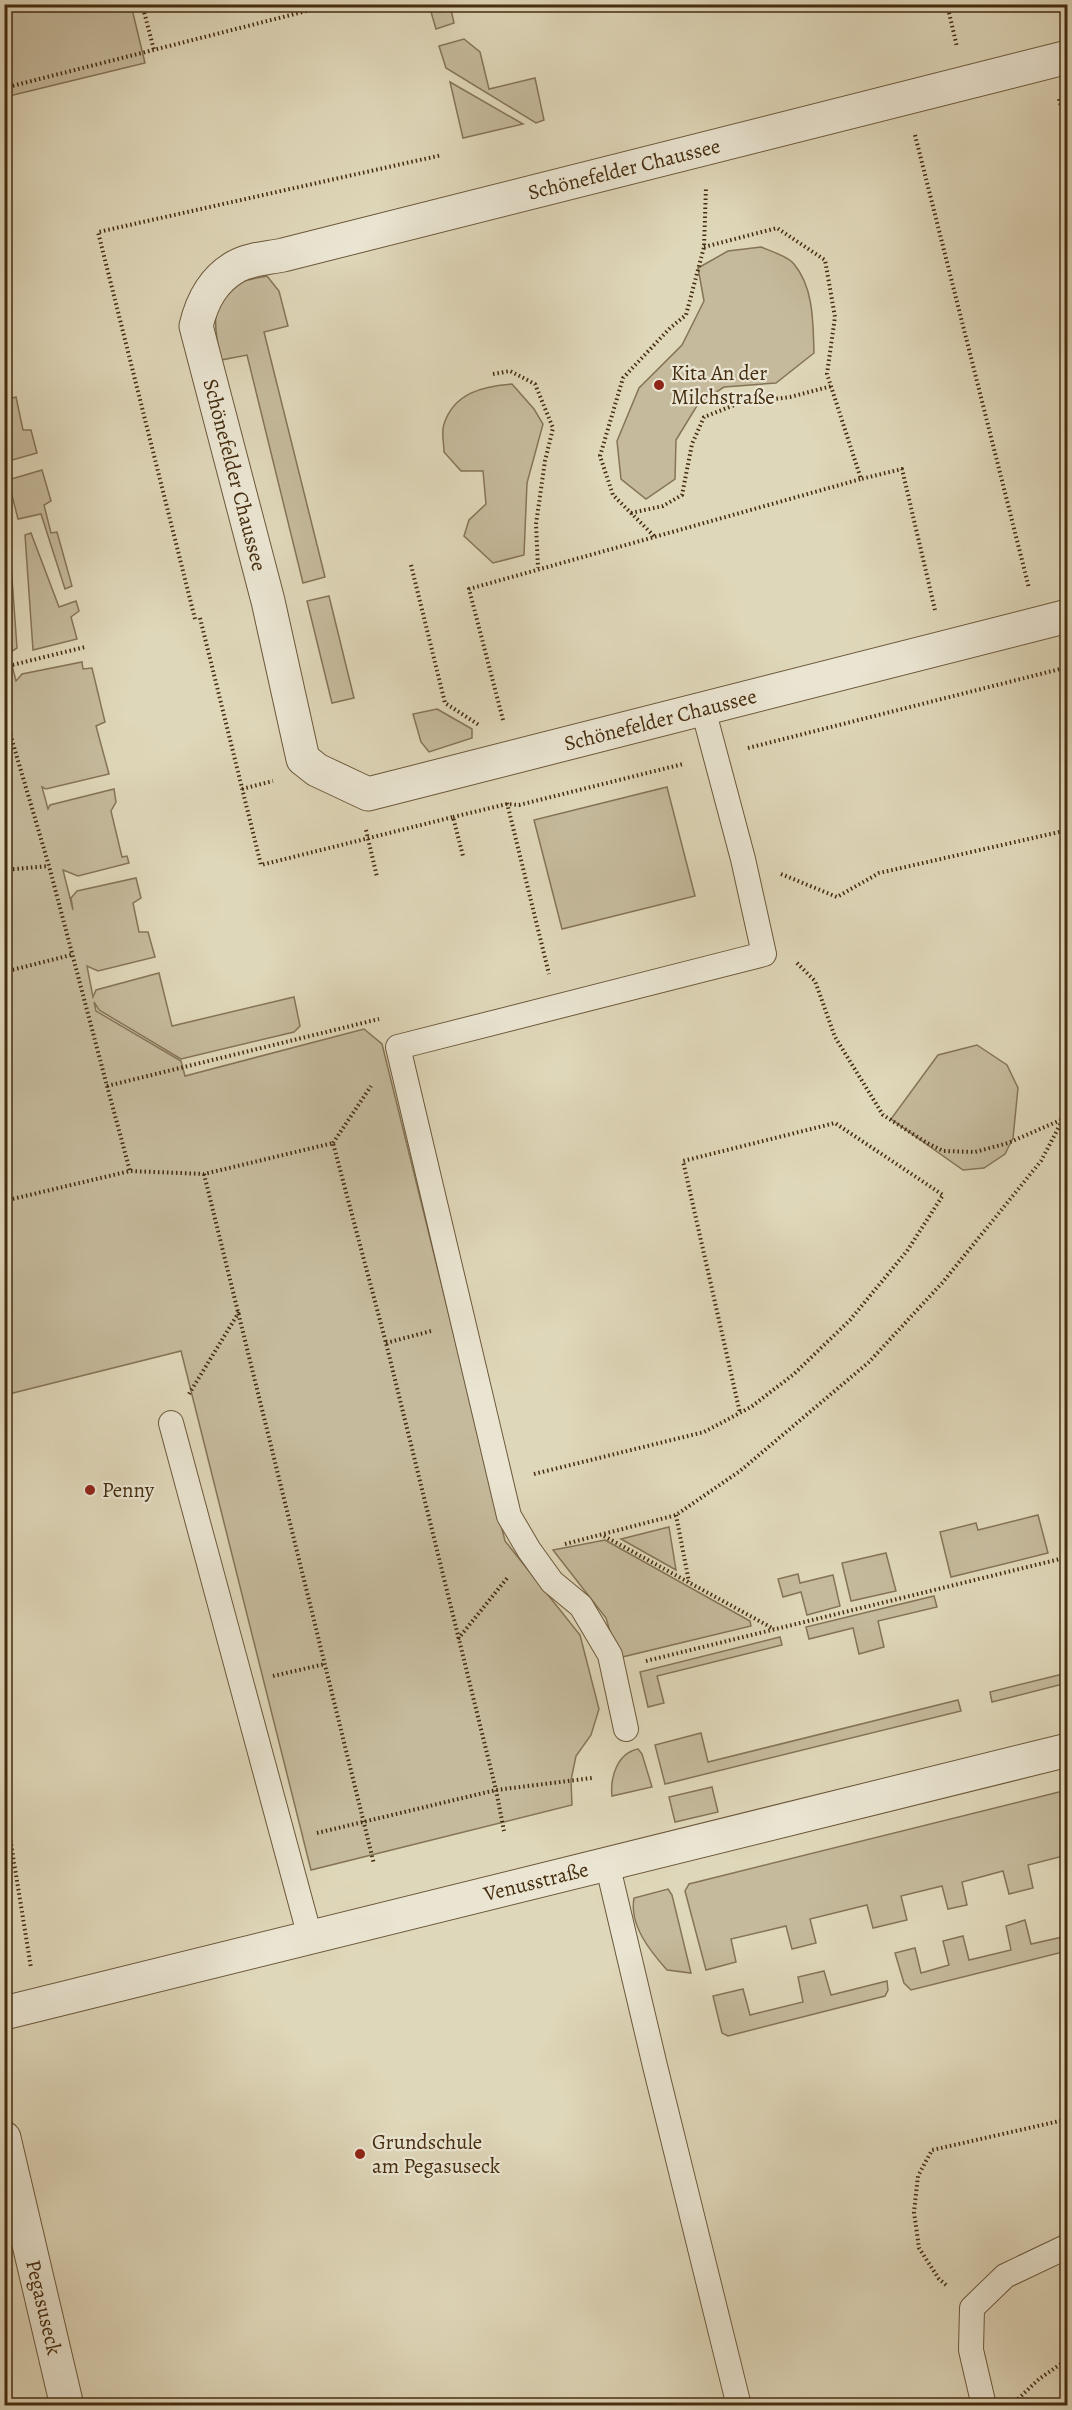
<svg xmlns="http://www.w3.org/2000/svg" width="1072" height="2410" viewBox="0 0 1072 2410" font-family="Alegreya,serif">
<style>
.green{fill:#c5ba9c;stroke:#857456;stroke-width:1.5}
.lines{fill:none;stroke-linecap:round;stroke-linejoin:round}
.service-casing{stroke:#6c583a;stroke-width:26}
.minor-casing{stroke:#6c583a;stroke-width:35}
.path{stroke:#452d0f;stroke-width:4;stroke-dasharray:1.5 3;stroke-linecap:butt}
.service{stroke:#eae5d2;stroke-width:24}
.minor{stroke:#eae5d2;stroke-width:33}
.poi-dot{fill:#8f2418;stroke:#eae5d2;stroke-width:2}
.labels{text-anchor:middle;stroke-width:4.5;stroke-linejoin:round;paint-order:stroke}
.street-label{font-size:21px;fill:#452d0f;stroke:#eae5d2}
.poi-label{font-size:21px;fill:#452d0f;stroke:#eae5d2;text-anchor:start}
</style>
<rect width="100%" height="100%" fill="#dfd7b9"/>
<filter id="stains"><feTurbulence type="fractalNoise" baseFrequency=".00333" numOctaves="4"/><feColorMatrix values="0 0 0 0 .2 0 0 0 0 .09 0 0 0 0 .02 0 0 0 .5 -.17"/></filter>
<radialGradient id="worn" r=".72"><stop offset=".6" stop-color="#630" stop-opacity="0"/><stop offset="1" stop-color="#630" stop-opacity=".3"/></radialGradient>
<!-- green -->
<g class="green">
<polygon points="4,5 131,5 145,63 5,97"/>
<polygon points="429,5 450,5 454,23 436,29"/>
<polygon points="464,39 480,52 489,89 535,78 544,120 536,123 446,68 439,46"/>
<polygon points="450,82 523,124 463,138"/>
<path d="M761,247C770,251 788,256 794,264C814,288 813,323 814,353L776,383L724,387L698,404L676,440L675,479L646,499L621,479L617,441L639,388L682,345L704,301L698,268L728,251Z"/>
<path d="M267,276L279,291L288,326L264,332L325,577L303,583L247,355L221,360C215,332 207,299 239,283C247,279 258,278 267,276Z"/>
<path d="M512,384L534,409L543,424L527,483L524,555L493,563L464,536L469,520L486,504L483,471H461L444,452C444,444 441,432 444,424C454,393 483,386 512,384Z"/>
<polygon points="16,397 23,430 31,430 37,453 5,462 5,400"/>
<polygon points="42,470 51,501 44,505 51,533 57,532 72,586 65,589 41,514 18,519 8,480"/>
<polygon points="4,520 9,536 17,648 9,653 16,681 22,674 82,662 83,669 92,668 105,722 96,726 109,774 46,789 42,787 48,809 50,805 114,789 116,802 111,811 122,857 127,856 129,863 78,876 63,870 73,910 71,898 77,891 136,878 141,898 133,903 139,932 148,932 155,957 98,971 87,966 93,997 96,990 159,973 172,1026 294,997 300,1026 294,1032 181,1059 99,1010 94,1002 96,1011 181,1061 185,1076 364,1029 382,1044 505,1541 580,1635 599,1709 591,1735 576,1756 571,1780 572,1805 311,1870 181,1351 5,1395"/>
<polygon points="31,533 59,607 76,601 79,611 71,617 77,639 33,650 25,535"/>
<polygon points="329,596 354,698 332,703 307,601"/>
<polygon points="437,709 472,729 472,738 429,752 421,742 413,714"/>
<polygon points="667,787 695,896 562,929 534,820"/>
<polygon points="977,1045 1007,1065 1018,1088 1013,1138 1005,1154 984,1168 963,1170 891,1119 938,1055"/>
<polygon points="1038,1515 1048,1553 951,1577 940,1532 976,1523 978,1530"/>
<polygon points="669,1527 676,1570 621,1539"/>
<polygon points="605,1540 750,1621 751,1626 618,1658 606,1618 553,1550"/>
<polygon points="886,1553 896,1591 851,1601 842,1563"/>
<polygon points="798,1574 800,1583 833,1575 840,1606 807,1615 801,1592 783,1597 778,1579"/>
<polygon points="934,1596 937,1607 878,1621 884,1647 859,1654 853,1628 809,1639 806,1627"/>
<polygon points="780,1637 782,1645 657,1676 664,1703 648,1707 640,1672"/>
<polygon points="1067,1673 1067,1683 992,1702 990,1692"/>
<polygon points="958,1700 961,1711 665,1784 655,1745 701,1733 708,1762"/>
<path d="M638,1749L642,1754L652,1787L612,1796C610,1778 617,1753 638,1749Z"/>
<polygon points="712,1787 718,1812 675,1822 669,1797"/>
<polygon points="1067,1790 1067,1855 1028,1865 1033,1888 1009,1894 1003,1871 962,1882 967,1905 948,1909 942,1886 901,1896 907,1920 873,1928 867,1905 810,1919 816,1943 792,1949 786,1926 731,1939 736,1962 706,1970 685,1891 689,1884"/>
<path d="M668,1889L672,1895L691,1973L667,1970C650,1951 629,1925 634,1898Z"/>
<polygon points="1025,1920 1031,1944 1067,1936 1067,1951 911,1990 904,1983 895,1953 915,1948 921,1973 949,1965 943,1941 963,1936 969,1960 1011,1950 1006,1926"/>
<polygon points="824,1971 831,1995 887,1981 888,1990 885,1996 728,2036 722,2033 713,1996 743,1989 750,2015 803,2002 798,1977"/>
</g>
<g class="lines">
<defs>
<g id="service">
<polyline points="171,1423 310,1937"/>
<polyline points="626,1729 610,1655 581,1606 552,1582 529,1550 509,1516 398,1047 764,954 743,859 703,709"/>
<polyline points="607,1863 655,2066 739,2406"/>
<polyline points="984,2406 971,2350 972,2308 1005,2276 1068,2246"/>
</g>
<g id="minor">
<path id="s1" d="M1068,57L283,255C269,258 249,259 237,266C213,279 202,301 196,326L268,601L303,759L317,770L368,794L1068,616"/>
<path id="s2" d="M4,2013L1068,1750"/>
<path id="s3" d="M4,2138L67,2406"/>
</g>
</defs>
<!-- service casing -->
<use href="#service" class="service-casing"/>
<!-- minor casing -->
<use href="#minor" class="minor-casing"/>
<!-- path -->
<g class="path">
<polyline points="142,4 154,50"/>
<polyline points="947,4 957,47"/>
<polyline points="4,88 334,4"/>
<polyline points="1059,99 1068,133"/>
<polyline points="915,135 1029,588"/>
<polyline points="704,247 777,228 825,260 835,317 827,374 861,479 902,469 935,610"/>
<polyline points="493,374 510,371 535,384 553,428 545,461 536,524 538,568"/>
<polyline points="631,513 663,506 682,495 692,444 704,417 737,404 790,397 832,386"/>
<polyline points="654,536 613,495 600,456 623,378 670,328 686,315 704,247 706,187"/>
<polyline points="411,565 445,703 479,725"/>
<polyline points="200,618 261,865 453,817 463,856"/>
<polyline points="195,619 98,232 442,155"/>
<polyline points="4,667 85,647"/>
<polyline points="4,713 49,866 107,1086 379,1019"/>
<polyline points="503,720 469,589 861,479"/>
<polyline points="748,748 1068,667"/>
<polyline points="242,789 273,781"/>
<polyline points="507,803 549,974"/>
<polyline points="453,817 507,804 519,805 683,764"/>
<polyline points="366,830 377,877"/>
<polyline points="4,870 49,866"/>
<polyline points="781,874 837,897 879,873 1068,830"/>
<polyline points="797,963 815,981 835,1037 883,1115 927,1143 943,1151 975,1152 1008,1143 1063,1119"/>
<polyline points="4,972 71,955"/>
<polyline points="107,1086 130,1171"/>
<polyline points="333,1143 371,1086"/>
<polyline points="204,1174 374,1864"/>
<polyline points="4,1201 130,1171 204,1174 333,1143 386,1343 496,1790 504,1831"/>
<polyline points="386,1343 431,1331"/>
<polyline points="189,1394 239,1312"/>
<polyline points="534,1474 704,1432 751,1407 794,1374 850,1320 907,1251 943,1195 835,1123 683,1161 740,1413"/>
<polyline points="676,1515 689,1582"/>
<polyline points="604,1536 774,1629"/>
<polyline points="565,1544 676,1515 740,1471 869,1362 943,1282 1041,1161 1063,1119 1068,1107"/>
<polyline points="458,1639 508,1577"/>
<polyline points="646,1661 1068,1557"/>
<polyline points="273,1676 325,1664"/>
<polyline points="4,1702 7,1713 4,1785"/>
<polyline points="4,1800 31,1968"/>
<polyline points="317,1833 496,1790 592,1778"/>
<polyline points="946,2285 939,2279 919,2248 914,2212 918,2176 932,2150 1068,2119"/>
<polyline points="1018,2399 1039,2379 1068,2359"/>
</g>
<!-- service -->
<use href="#service" class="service"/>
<!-- minor -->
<use href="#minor" class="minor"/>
</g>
<!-- markers -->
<g class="poi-dot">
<circle cx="659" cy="385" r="6"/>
<circle cx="90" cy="1490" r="6"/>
<circle cx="360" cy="2154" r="6"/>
</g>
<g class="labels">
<!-- street labels -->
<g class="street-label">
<text transform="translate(624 169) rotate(-14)" y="7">Schönefelder Chaussee</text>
<text dy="7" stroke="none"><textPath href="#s1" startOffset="1086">Schönefelder Chaussee</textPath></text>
<text dy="7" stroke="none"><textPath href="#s1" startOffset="1754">Schönefelder Chaussee</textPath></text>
<text dy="7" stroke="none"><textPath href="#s2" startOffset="548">Venusstraße</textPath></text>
<text dy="7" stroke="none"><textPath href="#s3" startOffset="174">Pegasuseck</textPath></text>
</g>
<!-- poi labels -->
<g class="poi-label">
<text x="671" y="380">Kita An der<tspan x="671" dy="24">Milchstraße</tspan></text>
<text x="102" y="1497">Penny</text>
<text x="372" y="2149">Grundschule<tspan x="372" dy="24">am Pegasuseck</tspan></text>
</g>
</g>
<!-- margin -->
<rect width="1072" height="2410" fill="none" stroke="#dfd7b9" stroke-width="24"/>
<rect x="6" y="6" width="1060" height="2398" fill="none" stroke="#452d0f" stroke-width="3"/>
<rect x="12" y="12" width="1048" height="2386" fill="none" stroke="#452d0f" stroke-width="1.5"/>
<rect width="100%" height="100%" filter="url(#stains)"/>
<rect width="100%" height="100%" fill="url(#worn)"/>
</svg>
